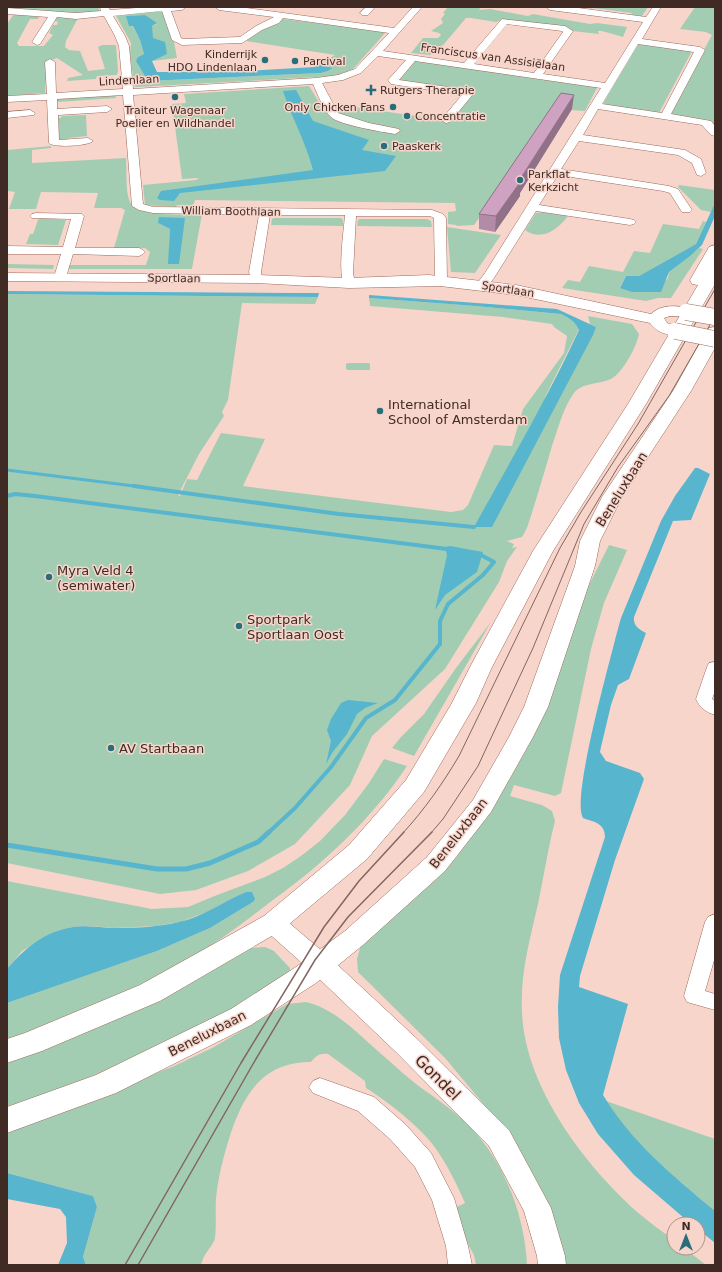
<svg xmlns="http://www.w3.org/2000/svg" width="722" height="1272" viewBox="0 0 722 1272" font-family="'DejaVu Sans',sans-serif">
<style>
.green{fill:#a3cdb2;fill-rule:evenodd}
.water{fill:#57b5cd}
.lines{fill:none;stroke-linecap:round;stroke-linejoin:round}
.stream-far2{stroke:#57b5cd;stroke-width:3}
.stream-far1{stroke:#57b5cd;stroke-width:4}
.stream{stroke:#57b5cd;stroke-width:5}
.minor-casing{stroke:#9c6a5b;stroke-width:1}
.tertiary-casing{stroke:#9c6a5b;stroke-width:1}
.primary-casing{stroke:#9c6a5b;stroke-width:1}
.minor{fill:#fff;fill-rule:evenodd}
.tertiary{fill:#fff;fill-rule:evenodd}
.primary{fill:#fff;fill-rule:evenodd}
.tram-far1{stroke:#81675f;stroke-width:1}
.tram{stroke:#81675f;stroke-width:1.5}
.tertiary-bridge-casing{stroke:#9c6a5b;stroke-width:17;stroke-linecap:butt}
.tertiary-bridge{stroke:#fff;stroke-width:16}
.wall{fill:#b28ba7}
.shaded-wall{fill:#917188}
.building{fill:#cfa2c2;stroke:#917188}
.poi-dot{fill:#296d7d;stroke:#f8d5cb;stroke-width:1.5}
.labels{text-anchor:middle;stroke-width:3;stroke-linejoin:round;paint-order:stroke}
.far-poi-label{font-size:11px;fill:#402b24;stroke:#f8d5cb;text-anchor:start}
.far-street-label{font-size:11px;fill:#402b24;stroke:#f8d5cb}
.poi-label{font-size:13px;fill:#402b24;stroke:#f8d5cb;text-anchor:start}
.street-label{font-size:13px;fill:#402b24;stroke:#f8d5cb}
.near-street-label{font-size:16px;fill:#402b24;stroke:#f8d5cb}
</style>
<rect width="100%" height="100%" fill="#f8d5cb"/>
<!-- green -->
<g class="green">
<polygon points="7,7 98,7 100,12 68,14 41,10 7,9"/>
<polygon points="448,7 481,7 479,10 490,9 528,16 533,14 590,24 597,23 627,27 623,37 602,31 598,31 599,34 572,31 567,27 506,19 496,22 471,18 466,18 444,44 430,55 411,53 423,38 438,38 441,35 439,33 431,31 443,23 441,19 445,14 443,13"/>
<polygon points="585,7 648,7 642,16 631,15 632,13 593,8 589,9 590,8"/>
<path d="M695,7H715V129C703,116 686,117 670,115L681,92L712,35L706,32L680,29Z"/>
<polygon points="154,11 162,12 174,42 177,58 152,61 152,26 157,24 145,15 127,16 140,40 144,54 138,57 148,81 321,73 328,71 333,68 317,64 320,60 325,61 335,55 246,41 256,33 283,19 386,32 353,69 336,76 137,87 134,86 130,53 131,43 115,14"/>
<polygon points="14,14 39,17 38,19 30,19 17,43 19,46 44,46 53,35 49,33 53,25 57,25 58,22 55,21 55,17 78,18 66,41 65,47 69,50 80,51 88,71 105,69 98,47 102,45 116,45 118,71 117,75 97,76 96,79 67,81 68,78 83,75 57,58 47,62 45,93 7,96 7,24"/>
<polygon points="638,44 692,51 659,113 607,105 603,103"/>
<polygon points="412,60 598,86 585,111 571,110 499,190 474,225 457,226 456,225 448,224 448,212 456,211 455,203 195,200 193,206 177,205 176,207 145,205 143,185 196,180 199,178 182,179 172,104 186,103 184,94 309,86 319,102 444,120 473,93 394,80"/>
<polygon points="116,95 116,98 57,102 57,98"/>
<polygon points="86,115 87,136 69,138 68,140 56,139 56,118 61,118 62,116"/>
<path d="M51,146V148L32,150V163L126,158C127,170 125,191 130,202C139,218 186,214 202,214L192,269H64L65,265H146L150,252L145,248H114L125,210L121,208H94L98,193L41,192L36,209H9L15,192L7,191V150ZM185,218L169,264L170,229L158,223Z"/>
<polygon points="679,185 715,190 715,203 711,212 701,210 678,187"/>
<path d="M545,212L568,216C558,229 542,242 525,230L536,213Z"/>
<polygon points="41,218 66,220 58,245 26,244 30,234 33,234 38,220"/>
<polygon points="274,218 341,218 343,220 343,226 271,225 272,219"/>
<polygon points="360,219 427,219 431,221 432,227 357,226 358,220"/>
<polygon points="703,221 706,222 696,244 639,276 626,276 620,287 632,292 655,292 668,278 669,272 699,248 703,249 671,298 658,298 646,301 562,288 568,280 580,282 589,266 623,272 634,251 650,253 663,224 699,229"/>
<polygon points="447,227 501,235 475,273 451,272"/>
<polygon points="7,264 54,265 53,269 7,268"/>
<path d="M7,294L318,297L315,304L242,303L228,400L222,412L224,416L199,454L178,495L180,496L187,479L197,480L221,433L265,439L243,486L451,512L463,510L468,505L494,445L512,446L523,409L564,353L567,336L554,327L552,324L503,317L370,306L369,298L476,306L561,314C569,318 575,321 579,329L544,399L596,327L590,324L588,316L632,324L639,334C637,346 622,374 611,379C600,384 581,383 574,393C563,408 558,429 552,446C544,473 536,501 527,528L522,537L507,541L514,544L512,548L517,547L507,561L499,582L445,669L372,736L350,785L295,844L248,871L196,890L160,894L7,863Z"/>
<polygon points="348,363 369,363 370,364 370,370 348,370 346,369 346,364"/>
<path d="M609,545L627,550L604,603L591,649L561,793L555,796L514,785L510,796L542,805L552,811L555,821C548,848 544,876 538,904C530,939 520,974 522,1011C524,1085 583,1163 636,1211C648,1221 661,1231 674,1240V1248H684L706,1265H559L496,1119L445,1058L358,972L357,959L361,945L456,858L484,817L516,768L526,750L544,710L586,591Z"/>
<polygon points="491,622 414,756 392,748 401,737 424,714 456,668"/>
<path d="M384,759L407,766C372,819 324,863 273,900C247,920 220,941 192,957C134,990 70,1018 7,1039V1003L157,951L210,928L253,902L252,892H246L207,912L180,922L156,926L115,928L90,926L72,927L57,931L22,951L7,969V881L152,909L188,907L217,895L265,877L283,868L301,856L320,841L345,815L369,783Z"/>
<polygon points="265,947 274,951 290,968 289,976 166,1047 67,1086 7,1107 7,1062 46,1049 122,1017 251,948"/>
<path d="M306,1002C337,1009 362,1038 386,1058C396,1067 406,1076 416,1084C434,1097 453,1110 468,1125C504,1160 525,1216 527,1265H476L474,1255L465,1239L452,1209L465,1203C457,1185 448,1166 436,1149C422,1128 387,1101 366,1088L365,1081L328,1054C319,1053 316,1056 311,1062C261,1062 242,1097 229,1139C223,1158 218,1178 216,1199C215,1207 217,1236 214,1241C209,1251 204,1253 201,1265H86L83,1257L97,1207L93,1196L7,1173V1127L50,1113L172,1067L212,1048L287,1004Z"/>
<path d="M606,1101L715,1139V1211C675,1178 634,1145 606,1101Z"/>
</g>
<!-- water -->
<g class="water">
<polygon points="145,15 157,23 152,26 153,38 165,42 167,54 152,61 157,72 226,72 315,67 317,64 333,68 328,71 321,73 148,81 136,61 138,57 144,54 140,40 133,26 129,26 126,16"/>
<path d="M296,90L313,121L369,140L362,150L396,156L385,171L180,193L174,201L160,200L157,198L161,191L313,170C306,143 292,118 283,91Z"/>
<polygon points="715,203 715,216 702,245 690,256 669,272 661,292 632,292 620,288 626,276 639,276 696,244"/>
<polygon points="159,217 185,218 179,264 168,264 170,229 158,223"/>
<polygon points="7,291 297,293 319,293 318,297 7,294"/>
<path d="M369,295L557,309L596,327L593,335L492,527H474C510,462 548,397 579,330C575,321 569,318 561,314L476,306L369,298Z"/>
<path d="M695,468H698L710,474L691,520L673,521L634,617C633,626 639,629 646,633L629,679L618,685L611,705L601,747L600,752L606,761L640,773L644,779L615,860L580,976L579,987L628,1004L603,1095C632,1143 672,1175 715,1211V1243L698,1229V1224H691L634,1175L598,1134L579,1103L566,1070L559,1038L558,1007L560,975L605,837C605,823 594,822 583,818C571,799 609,665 616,636L621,618L661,521L675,496Z"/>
<polygon points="450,546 483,552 477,572 445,595 435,610 447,555 446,551 440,548"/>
<polygon points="348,700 378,703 365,708 357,714 347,734 332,753 326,764 331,741 327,730 331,719 341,703"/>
<path d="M246,892H252L255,899L253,902L210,928L157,951L7,1003V969C24,949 45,931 73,927C87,925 101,928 115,928C136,928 159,927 179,922C203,917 224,901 246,892Z"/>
<polygon points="7,1173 93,1196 97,1207 83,1257 86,1265 58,1265 67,1243 66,1217 60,1209 7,1199"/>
</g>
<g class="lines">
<!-- stream-far2 -->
<polyline class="stream-far2" points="7,470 142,487"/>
<!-- stream-far1 -->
<g class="stream-far1">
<polyline points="134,486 339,514 474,527"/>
<polyline points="7,496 15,494 35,496 447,549"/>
<polyline points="268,833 295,808 331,767 366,718 395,700 440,644 440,621 448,604 483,575 494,562 477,553"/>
</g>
<!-- stream -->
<polyline class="stream" points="7,845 157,869 186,869 210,863 258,842 269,832"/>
<defs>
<g id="minor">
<path d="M100,7H108L110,10L150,7H186L182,10L171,11L181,38L183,39L240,37L256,26L274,17L219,10L215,7H239L394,28L413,7H422L383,51L464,63L502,19L565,26L573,31L543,74L605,83L643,22L550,10L546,7H571L646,17L653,7H661L642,39L700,47L705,50L671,114L711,121L715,126V136L711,135L702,125L598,109L583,135L685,150L701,159L706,173L701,176L697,175L692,163L678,155L579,141L561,169L669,186L678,189L692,210L690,212H682L670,193L663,191L558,175L539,205L630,219L634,220L636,222L634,224L630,225L536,211L494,278L486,288H478L476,285L485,273L601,88L415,61L399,80L469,90L474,93L450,122L446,123L441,120L462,95L391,84L388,80L406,60L378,56L361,73L343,80L322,83L338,113L369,123L399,129L400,131L395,134C383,132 339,125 331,117C324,111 317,93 313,84L133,95L143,204L153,207L432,210L443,214L446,218L447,281L445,284H437L435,281L434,218L430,216H356L353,273L355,283L353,286H345C337,275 344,230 345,215H270L261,272L262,279L260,282H252L249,272L259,215L153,213L139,210L132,206L123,95L57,99V109L107,106L112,109L107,112L58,115L59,140L88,138L93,141C89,146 53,148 49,143L47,100L7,102V96L47,94L45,62L50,59L55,62L56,93L123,89L119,46L115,36L104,16L76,19L57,17L40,44L37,45L32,42L48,17L7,14V8L76,13L101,11ZM162,11L172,40L182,45L242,43L262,30L279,23L283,18L389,33L355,69L338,75L316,78L133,89L129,46L125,36L113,16ZM507,24L562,31L563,32L534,73L474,64ZM638,44L694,52L662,113L602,104Z"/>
<polygon points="366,7 375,7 368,15 362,15 360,13"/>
<polygon points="30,110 35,113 34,115 7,118 7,112"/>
<polygon points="36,213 82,214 84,216 75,248 139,248 143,250 145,252 143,254 139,256 73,254 66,277 64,280 56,280 54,277 61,254 7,254 7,246 63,247 71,219 32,218 30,216 32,214"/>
<path d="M715,662V691L712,699L715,701V715C706,712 700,708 696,699L707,667L709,663Z"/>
<polygon points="715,914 715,957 705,991 715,994 715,1010 687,1002 684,996 705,922 708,917"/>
<polygon points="320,1078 374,1097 406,1125 431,1153 454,1198 468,1246 472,1265 448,1265 446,1246 432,1200 415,1167 390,1139 358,1111 313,1093 309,1087 313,1081"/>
</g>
<g id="tertiary">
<path d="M7,273L256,275L349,278L429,275L516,285L651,314C661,304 678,305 691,309L694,312L691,315C682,318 673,314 664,318L667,323L681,328L683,331L681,334C670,337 657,333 650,323L516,295L440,286L349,288L256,283L7,281Z"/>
<polygon points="273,914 281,916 329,957 415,1037 509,1130 551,1208 565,1256 566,1265 538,1265 537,1256 524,1211 489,1146 397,1053 311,971 265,930 261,923 265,916"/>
</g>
<g id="primary">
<polygon points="715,245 715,284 646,404 553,551 492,667 476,703 424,792 367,859 282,930 160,1001 42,1051 7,1063 7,1039 25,1033 140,985 264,916 349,845 406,780 452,703 470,667 533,551 628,404 698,285 692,284 690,280 709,247"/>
<polygon points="715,327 715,348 691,391 622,497 600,541 595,566 548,707 533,737 491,812 445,871 363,945 316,983 251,1025 116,1093 7,1133 7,1107 96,1075 231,1009 296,967 345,931 427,857 473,800 509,737 524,707 575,566 580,541 602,497 673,391 706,332 709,328"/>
</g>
</defs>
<!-- minor casing -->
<use href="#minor" class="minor-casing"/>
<!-- tertiary casing -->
<use href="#tertiary" class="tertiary-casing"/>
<!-- primary casing -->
<use href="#primary" class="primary-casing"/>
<!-- minor -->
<use href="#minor" class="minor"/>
<!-- tertiary -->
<use href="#tertiary" class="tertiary"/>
<!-- primary -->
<use href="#primary" class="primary"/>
<!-- tram-far1 -->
<g class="tram-far1">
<path d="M403,833C425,809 443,783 459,756L560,548L581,512L638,424L715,289"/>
<polyline points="431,833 443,819 478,766 533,648 584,524 618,467 669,396 715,316"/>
</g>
<!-- tram -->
<g class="tram">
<polyline points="125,1265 241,1063 324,927 359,881 404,832"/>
<polyline points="138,1265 253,1064 315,960 348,917 432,832"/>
</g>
<defs>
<g id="tertiary-bridge">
<polyline points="686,312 715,317"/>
<polyline points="675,331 715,339"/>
</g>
</defs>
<!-- tertiary-bridge casing -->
<use href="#tertiary-bridge" class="tertiary-bridge-casing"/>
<!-- tertiary-bridge -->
<use href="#tertiary-bridge" class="tertiary-bridge"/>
</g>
<!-- wall -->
<polygon class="wall" points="572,109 520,193 520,196 495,232 479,229 479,214"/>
<!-- shaded-wall -->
<polygon class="shaded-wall" points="574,95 572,109 520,193 520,196 495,232 496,216"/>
<!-- building -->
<polygon class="building" points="561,93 574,95 519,181 521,181 496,216 479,214"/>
<!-- markers -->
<g class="poi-dot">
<circle cx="265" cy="60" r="4"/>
<circle cx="295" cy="61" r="4"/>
<path d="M369 84h4v4h4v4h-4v4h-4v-4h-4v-4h4z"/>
<circle cx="175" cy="97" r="4"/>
<circle cx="393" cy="107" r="4"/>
<circle cx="407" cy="116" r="4"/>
<circle cx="384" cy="146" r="4"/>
<circle cx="520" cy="180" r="4"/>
<circle cx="380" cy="411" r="4"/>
<circle cx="49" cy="577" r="4"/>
<circle cx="239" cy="626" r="4"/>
<circle cx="111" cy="748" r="4"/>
</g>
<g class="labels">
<!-- far-poi labels -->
<g class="far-poi-label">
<text x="257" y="58" text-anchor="end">Kinderrijk<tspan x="257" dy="13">HDO Lindenlaan</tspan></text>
<text x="303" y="65">Parcival</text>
<text x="380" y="94">Rutgers Therapie</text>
<text x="385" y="111" text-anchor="end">Only Chicken Fans</text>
<text x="175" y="114" text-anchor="middle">Traiteur Wagenaar<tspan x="175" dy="13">Poelier en Wildhandel</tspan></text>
<text x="415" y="120">Concentratie</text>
<text x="392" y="150">Paaskerk</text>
<text x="528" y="178">Parkflat<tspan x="528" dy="13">Kerkzicht</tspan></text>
</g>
<!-- far-street labels -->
<g class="far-street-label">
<text transform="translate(493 57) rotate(8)" y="4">Franciscus van Assisiëlaan</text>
<text transform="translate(129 80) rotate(-3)" y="4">Lindenlaan</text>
<text transform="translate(231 211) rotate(1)" y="4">William Boothlaan</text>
<text transform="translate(174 278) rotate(1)" y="4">Sportlaan</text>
<text transform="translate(508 289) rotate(9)" y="4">Sportlaan</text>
</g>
<!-- poi labels -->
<g class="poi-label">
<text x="388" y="409">International<tspan x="388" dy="15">School of Amsterdam</tspan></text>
<text x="57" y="575">Myra Veld 4<tspan x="57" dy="15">(semiwater)</tspan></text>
<text x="247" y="624">Sportpark<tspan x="247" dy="15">Sportlaan Oost</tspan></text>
<text x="119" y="753">AV Startbaan</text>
</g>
<!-- street labels -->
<g class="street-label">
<text transform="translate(621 489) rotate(-58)" y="5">Beneluxbaan</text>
<text transform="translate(458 833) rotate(-52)" y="5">Beneluxbaan</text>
<text transform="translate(207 1033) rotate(-27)" y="5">Beneluxbaan</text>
</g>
<!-- near-street labels -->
<g class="near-street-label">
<text transform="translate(438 1077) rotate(45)" y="6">Gondel</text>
</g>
</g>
<!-- border -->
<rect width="722" height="1272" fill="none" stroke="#402b24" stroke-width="16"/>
<!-- north arrow -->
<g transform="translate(686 1236)"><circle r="19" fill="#f8d5cb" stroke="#ae9188"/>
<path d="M0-3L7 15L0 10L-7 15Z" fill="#296d7d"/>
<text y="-6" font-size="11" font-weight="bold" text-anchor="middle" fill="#402b24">N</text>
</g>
</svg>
